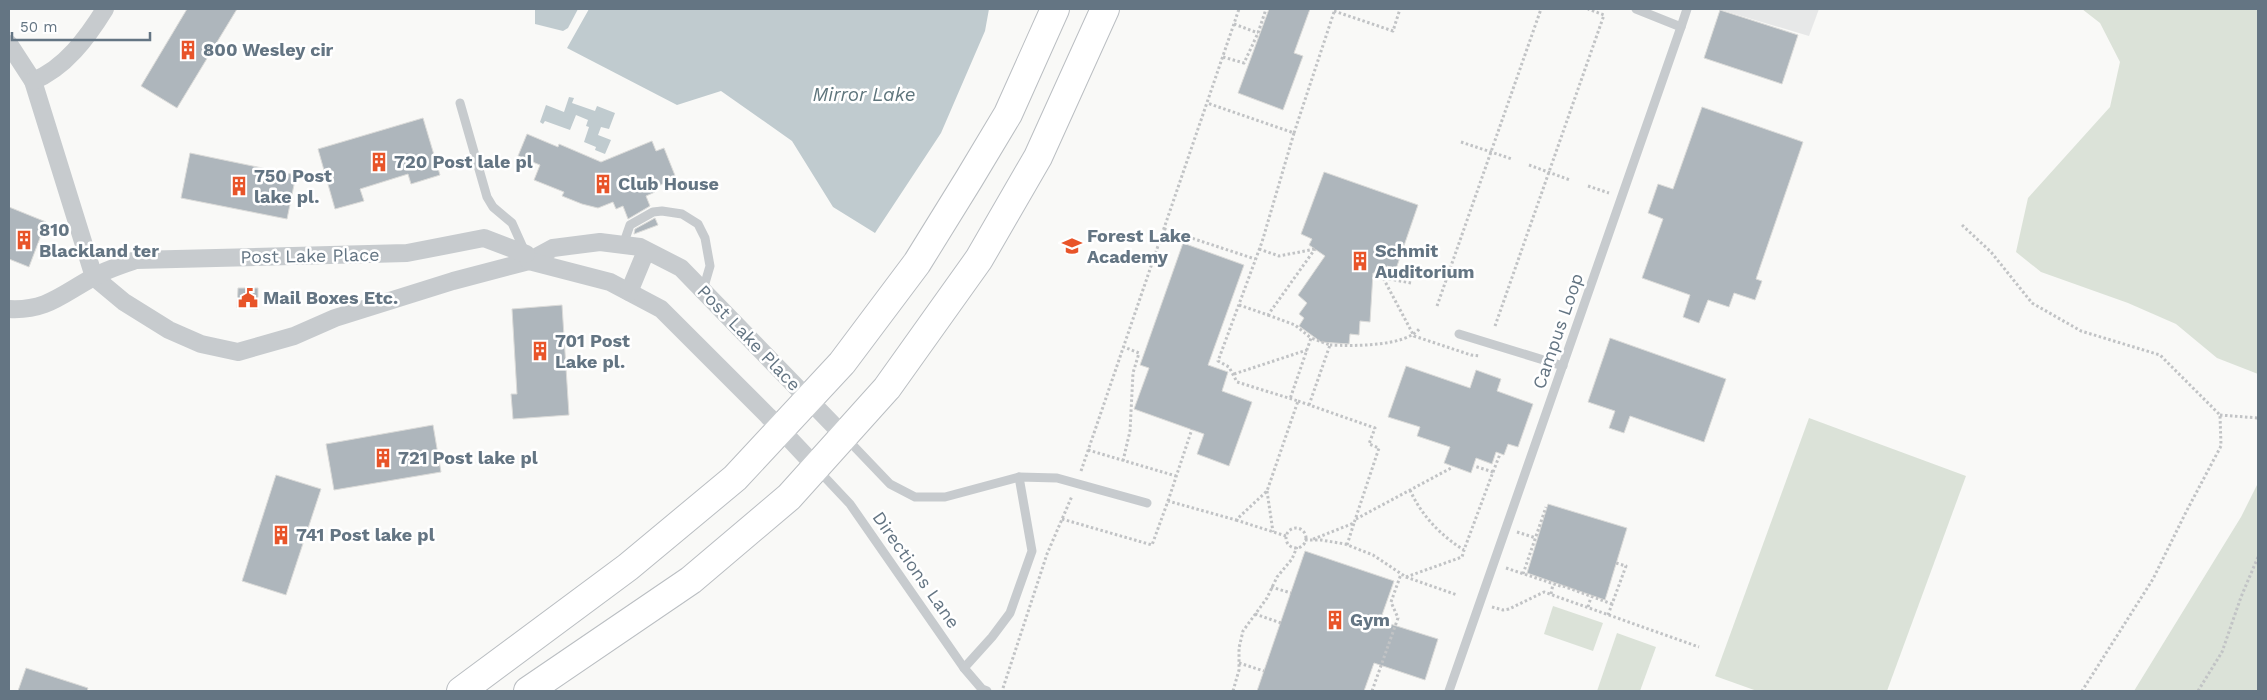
<svg xmlns="http://www.w3.org/2000/svg" width="2267" height="700" viewBox="0 0 2267 700" font-family="'Work Sans',sans-serif">
<style>
.built{fill:#e7e8e8}
.green{fill:#dbe2d8}
.water{fill:#c0cbcf}
.building{fill:#aeb6bc;stroke:#dbdbd9}
.lines{fill:none;stroke-linecap:round;stroke-linejoin:round}
.primary-casing{stroke:#babec2;stroke-width:30}
.path{stroke:#c1c3c5;stroke-width:3;stroke-dasharray:2.5 2.5;stroke-linecap:butt}
.service{stroke:#c7cbce;stroke-width:9}
.minor{stroke:#c7cbce;stroke-width:18}
.primary{stroke:#fff;stroke-width:28}
.labels{text-anchor:middle;stroke-width:5;stroke-linejoin:round;paint-order:stroke}
.poi-label{font-size:18px;font-weight:bold;fill:#647583;stroke:#fff;text-anchor:start}
.street-label{font-size:18px;fill:#647583;stroke:#fff}
.water-label{font-size:19px;font-style:italic;fill:#5e757c;stroke:#fff}
</style>
<rect width="100%" height="100%" fill="#f9f9f7"/>
<!-- built -->
<polygon class="built" points="1718,9 1819,9 1809,36"/>
<!-- green -->
<g class="green">
<polygon points="2082,9 2258,9 2258,374 2217,358 2176,324 2128,303 2041,272 2016,252 2028,198 2110,107 2120,62 2100,23"/>
<polygon points="1809,418 1966,476 1887,691 1757,691 1715,676"/>
<polygon points="2258,483 2258,691 2134,691 2241,517"/>
<polygon points="1553,606 1603,623 1593,651 1544,634"/>
<polygon points="1617,633 1656,647 1640,691 1597,691"/>
</g>
<!-- water -->
<g class="water">
<polygon points="535,9 578,9 568,28 563,31 535,24"/>
<polygon points="589,9 989,9 985,31 941,133 875,233 833,207 792,141 721,91 677,105 567,48"/>
<polygon points="569,97 574,98 572,103 595,111 597,106 615,113 609,129 601,127 598,135 611,140 605,154 595,150 596,147 584,142 589,127 586,126 588,120 576,115 570,130 545,121 543,124 540,122 546,105 564,112"/>
</g>
<!-- building -->
<g class="building">
<polygon points="187,9 237,9 177,108 141,86"/>
<polygon points="1269,9 1310,9 1294,53 1303,56 1283,110 1238,93"/>
<polygon points="1720,10 1798,35 1782,84 1704,58"/>
<polygon points="1702,107 1803,142 1756,279 1762,281 1755,300 1734,293 1729,307 1708,300 1699,323 1683,317 1690,295 1642,278 1663,219 1648,213 1658,184 1673,189"/>
<polygon points="423,118 440,175 411,184 408,174 360,189 364,201 335,209 318,149"/>
<polygon points="527,134 558,147 559,144 601,162 652,141 656,151 664,148 676,178 654,188 655,192 646,196 650,206 628,219 623,206 616,209 613,202 598,208 582,204 562,196 564,192 534,180 540,165 518,156"/>
<polygon points="190,153 296,175 287,219 181,198"/>
<polygon points="1324,172 1418,205 1396,269 1387,266 1385,275 1373,273 1370,322 1360,321 1359,335 1350,334 1349,344 1321,342 1299,326 1304,318 1299,314 1307,303 1298,295 1325,256 1309,245 1312,239 1301,234"/>
<polygon points="9,207 46,222 29,267 9,259"/>
<polygon points="655,218 658,225 634,234 635,229"/>
<polygon points="1183,243 1244,265 1208,365 1228,372 1222,391 1252,402 1229,466 1197,454 1204,434 1134,409 1149,368 1140,365"/>
<polygon points="238,288 258,288 258,309 237,308"/>
<polygon points="562,305 569,415 513,419 511,394 517,394 512,309"/>
<polygon points="1610,338 1726,379 1704,442 1630,416 1624,433 1609,428 1615,411 1588,402"/>
<polygon points="1406,366 1470,388 1476,370 1501,379 1497,391 1533,404 1518,447 1508,444 1504,455 1496,452 1492,464 1476,458 1471,473 1444,463 1450,447 1417,436 1420,427 1388,417"/>
<polygon points="433,425 441,472 334,490 326,444"/>
<polygon points="276,475 321,489 286,595 242,581"/>
<polygon points="1548,504 1627,528 1605,600 1527,573"/>
<polygon points="1305,551 1394,581 1382,615 1389,617 1387,623 1438,639 1425,680 1374,663 1364,691 1257,691"/>
<polygon points="26,668 88,688 87,691 18,691"/>
</g>
<g class="lines">
<defs>
<g id="primary">
<polyline points="461,691 628,567 735,478 842,363 917,263 969,179 1008,114 1055,9"/>
<polyline points="528,691 691,580 789,497 887,388 979,259 1038,157 1105,9"/>
</g>
</defs>
<!-- primary casing -->
<use href="#primary" class="primary-casing"/>
<!-- path -->
<g class="path">
<polyline points="1334,11 1393,31 1400,9"/>
<polyline points="1234,24 1258,33"/>
<polyline points="1223,57 1244,63 1258,33 1266,9"/>
<polyline points="1294,133 1335,9"/>
<polyline points="1461,142 1512,159"/>
<polyline points="1529,165 1570,180"/>
<polyline points="1588,186 1609,193"/>
<polyline points="1962,225 1991,252 2032,303 2081,331 2160,355 2220,415 2221,446 2186,512 2153,579 2082,691"/>
<polyline points="1164,229 1255,259"/>
<polyline points="1259,249 1279,256 1315,249"/>
<polyline points="1381,274 1414,336 1471,355 1480,356"/>
<polyline points="1384,278 1411,283"/>
<polyline points="1239,305 1268,315 1315,249"/>
<polyline points="1437,306 1541,9"/>
<polyline points="1268,315 1295,325 1311,338 1290,399"/>
<polyline points="1495,326 1604,15 1588,9"/>
<path d="M1330,345C1353,346 1406,347 1420,328"/>
<polyline points="1234,374 1307,350"/>
<polyline points="1298,401 1375,428 1369,444 1379,448 1354,523 1311,540"/>
<polyline points="1309,405 1330,345 1311,338"/>
<polyline points="2220,415 2258,418"/>
<polyline points="1088,450 1176,476"/>
<polyline points="1123,461 1130,431 1133,373 1139,353 1124,347"/>
<polyline points="1081,471 1239,9"/>
<polyline points="1493,472 1500,454"/>
<path d="M1410,490C1421,515 1441,536 1464,550L1493,472L1474,466"/>
<polyline points="1267,491 1273,532"/>
<polyline points="1168,501 1192,429"/>
<polyline points="1062,519 1152,545 1168,501 1236,520 1267,491 1298,401 1237,382 1229,367 1218,361 1262,242 1294,133 1207,103"/>
<polyline points="1356,519 1453,467"/>
<polyline points="1236,520 1286,536"/>
<circle cx="1296" cy="538" r="10"/>
<polyline points="1517,532 1536,538"/>
<polyline points="1305,540 1321,540 1345,544 1373,555 1406,577 1457,595"/>
<polyline points="1347,545 1354,523"/>
<polyline points="1506,568 1563,587"/>
<polyline points="1523,574 1546,507"/>
<polyline points="1406,577 1462,557 1464,550"/>
<polyline points="1563,586 1612,604"/>
<polyline points="1271,587 1291,593"/>
<polyline points="1551,594 1553,584"/>
<polyline points="1492,607 1503,610 1509,609 1544,592 1699,647"/>
<polyline points="1588,607 1591,597"/>
<polyline points="1255,614 1281,623"/>
<polyline points="1608,615 1626,566 1616,563"/>
<polyline points="1239,663 1264,671"/>
<polyline points="1003,688 1047,554 1072,496"/>
<polyline points="1233,691 1239,670 1239,648 1243,631 1267,598 1277,577 1292,559 1297,547"/>
<polyline points="1372,691 1398,618 1391,602 1401,574"/>
<polyline points="2198,691 2222,652 2241,597 2258,557"/>
</g>
<!-- service -->
<g class="service">
<polyline points="1681,27 1687,9"/>
<polyline points="460,103 487,197 493,207 512,223 525,252"/>
<polyline points="623,245 630,225 653,212 662,211 682,214 698,224 705,238 710,266 703,290"/>
<polyline points="1459,334 1563,366"/>
<polyline points="846,438 890,484 915,497 945,497 1019,477 1057,478 1147,503"/>
<polyline points="818,470 850,504 964,668 982,689 987,691"/>
<polyline points="964,668 992,637 1010,613 1032,551 1019,477"/>
<polyline points="1449,691 1681,27 1636,9"/>
</g>
<!-- minor -->
<g class="minor">
<polyline points="9,44 33,81 94,277 124,302 169,330 201,344 238,352 294,336 335,318 453,281 529,261 553,248 600,242 640,247 681,268 844,436"/>
<path d="M33,81C65,68 87,38 105,9"/>
<polyline points="529,261 610,282 661,309 768,416 816,467"/>
<polyline points="629,292 646,251"/>
<path d="M9,309C46,311 61,295 92,278C105,270 121,265 136,260L407,253L484,238L526,254"/>
</g>
<!-- primary -->
<use href="#primary" class="primary"/>
</g>
<!-- icons -->
<defs>
<symbol id="building-bare" viewBox="-9 -9 18 18"><path d="M-4-6H4V6H1V3H-1V6H-4ZM-2.5-4.3h1.7v1.8h-1.7ZM.8-4.3h1.7v1.8H.8ZM-2.5-1h1.7V.8h-1.7ZM.8-1h1.7V.8H.8Z" fill="#e85429" stroke="#fff" stroke-width="2.5" paint-order="stroke"/></symbol>
<symbol id="school-bare" viewBox="-9 -9 18 18"><path d="M0-5L7-2L0 1L-7-2ZM-4 1L0 2.5L4 1V4Q0 6-4 4Z" fill="#e85429" stroke="#fff" stroke-width="2.5" paint-order="stroke"/></symbol>
<symbol id="civic-bare" viewBox="-9 -9 18 18"><path d="M-.6-6.5H3V-4.5H.6V-3L4-1V1h2V6H-6V1h2V-1L-.6-3ZM-1.2 2.5V6h2.4V2.5Z" fill="#e85429" stroke="#fff" stroke-width="2.5" paint-order="stroke"/></symbol>
</defs>
<g fill-rule="evenodd">
<use href="#building-bare" x="174" y="36" width="28" height="28"/>
<use href="#building-bare" x="365" y="148" width="28" height="28"/>
<use href="#building-bare" x="589" y="170" width="28" height="28"/>
<use href="#building-bare" x="225" y="172" width="28" height="28"/>
<use href="#building-bare" x="10" y="226" width="28" height="28"/>
<use href="#school-bare" x="1058" y="232" width="28" height="28"/>
<use href="#building-bare" x="1346" y="247" width="28" height="28"/>
<use href="#civic-bare" x="234" y="284" width="28" height="28"/>
<use href="#building-bare" x="526" y="337" width="28" height="28"/>
<use href="#building-bare" x="369" y="444" width="28" height="28"/>
<use href="#building-bare" x="267" y="521" width="28" height="28"/>
<use href="#building-bare" x="1321" y="606" width="28" height="28"/>
</g>
<g class="labels">
<!-- poi labels -->
<g class="poi-label">
<text x="203" y="56">800 Wesley cir</text>
<text x="394" y="168">720 Post lale pl</text>
<text x="254" y="182">750 Post<tspan x="254" dy="21">lake pl.</tspan></text>
<text x="618" y="190">Club House</text>
<text x="39" y="236">810<tspan x="39" dy="21">Blackland ter</tspan></text>
<text x="1087" y="242">Forest Lake<tspan x="1087" dy="21">Academy</tspan></text>
<text x="1375" y="257">Schmit<tspan x="1375" dy="21">Auditorium</tspan></text>
<text x="263" y="304">Mail Boxes Etc.</text>
<text x="555" y="347">701 Post<tspan x="555" dy="21">Lake pl.</tspan></text>
<text x="398" y="464">721 Post lake pl</text>
<text x="296" y="541">741 Post lake pl</text>
<text x="1350" y="626">Gym</text>
</g>
<!-- street labels -->
<g class="street-label">
<text transform="translate(310 256) rotate(-1)" y="6">Post Lake Place</text>
<text transform="translate(1558 331) rotate(-71)" y="6">Campus Loop</text>
<text transform="translate(749 338) rotate(46)" y="6">Post Lake Place</text>
<text transform="translate(916 570) rotate(55)" y="6">Directions Lane</text>
</g>
<!-- water labels -->
<g class="water-label">
<text x="864" y="101">Mirror Lake</text>
</g>
</g>
<!-- border -->
<rect width="2267" height="700" fill="none" stroke="#647583" stroke-width="20"/>
<!-- scale -->
<path d="M12 32v8h138v-8" fill="none" stroke="#647583" stroke-width="2.5"/>
<text x="20" y="32" font-size="15" fill="#647583" stroke="#ffffff" stroke-width="4" paint-order="stroke">50 m</text>
</svg>
